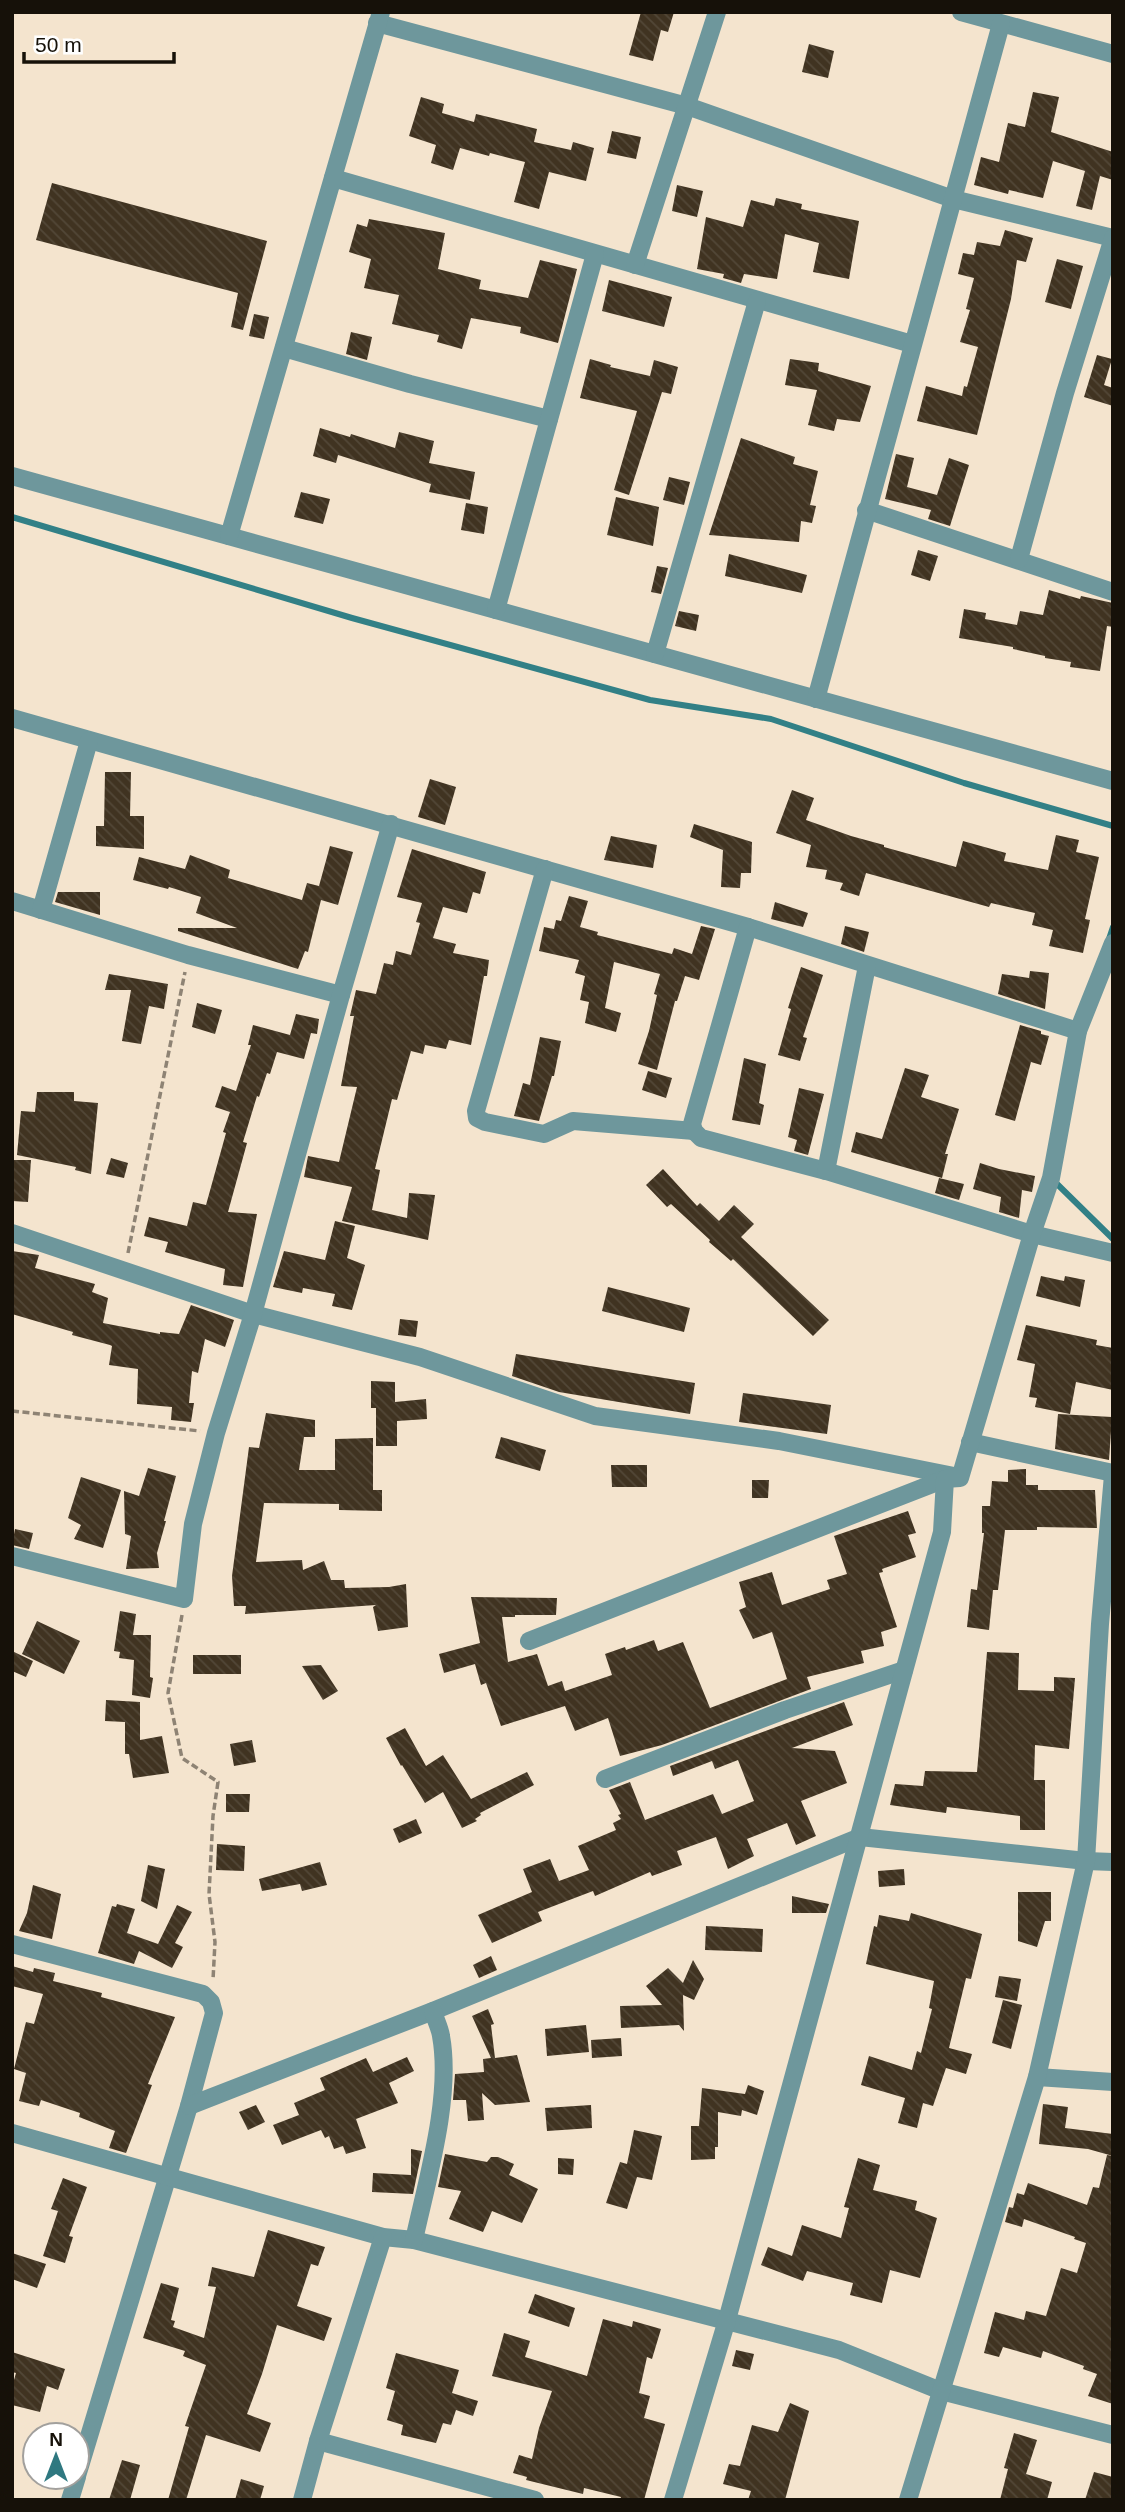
<svg xmlns="http://www.w3.org/2000/svg" width="1125" height="2512" viewBox="0 0 1125 2512" font-family="Helvetica,sans-serif">
<style>
.lines{fill:none;stroke-linecap:round;stroke-linejoin:round}
.stream{stroke:#328086;stroke-width:6}
.building{fill:url(#building-back-hatch)}
.path{stroke:#8e8374;stroke-width:3.5;stroke-dasharray:7 3.5;stroke-linecap:butt}
.minor{stroke:#6e979c;stroke-width:18}
</style>
<defs>
<pattern id="building-back-hatch" width="6" height="6" patternUnits="userSpaceOnUse" patternTransform="scale(1.75)"><rect width="6" height="6" fill="#403321"/><path d="M-1 5l2 2M0 0l6 6M5-1l2 2" fill="none" stroke="#524737"/></pattern>
</defs>
<rect width="100%" height="100%" fill="#f4e4ce"/>
<g class="lines">
<!-- stream -->
<g class="stream">
<polyline points="12,517 352,618 650,700 771,719 964,783 1113,826"/>
<polyline points="1108,942 1113,927"/>
<polyline points="1053,1180 1113,1239"/>
</g>
</g>
<!-- building -->
<g class="building">
<polygon points="641,12 674,12 668,32 661,30 653,61 629,55"/>
<polygon points="809,44 834,51 828,78 802,72"/>
<polygon points="1033,92 1059,97 1051,132 1113,152 1113,180 1100,176 1092,210 1076,206 1085,171 1053,161 1043,198 1009,190 1008,194 974,185 981,157 999,162 1008,123 1025,127"/>
<polygon points="421,97 444,104 442,113 474,122 476,114 537,129 534,142 571,150 573,142 594,148 586,181 549,172 539,209 514,202 525,162 490,153 489,156 460,148 453,170 431,163 436,145 409,136"/>
<polygon points="612,131 641,137 636,159 607,153"/>
<polygon points="52,183 267,241 243,330 231,327 238,293 36,240"/>
<polygon points="677,185 703,191 697,217 672,211"/>
<polygon points="776,198 802,204 801,209 859,221 849,279 813,272 819,243 785,234 777,279 744,274 741,283 723,278 724,274 697,269 706,217 743,227 751,200 774,206"/>
<polygon points="369,219 445,233 438,269 481,280 479,289 528,298 540,260 577,269 558,343 520,333 521,327 471,318 462,349 437,342 439,335 392,324 399,295 364,288 371,259 349,252 357,224 367,227"/>
<polygon points="1005,230 1033,238 1026,262 1017,260 1011,299 977,435 917,421 926,386 962,396 964,386 967,387 978,347 960,342 970,310 966,309 974,278 958,274 963,253 974,255 977,242 1000,246"/>
<polygon points="1057,259 1083,266 1071,309 1045,302"/>
<polygon points="609,280 672,297 664,327 602,311"/>
<polygon points="254,314 269,317 264,339 249,336"/>
<polygon points="351,332 372,337 367,360 346,354"/>
<polygon points="1097,355 1112,359 1104,385 1113,388 1113,406 1084,397"/>
<polygon points="590,359 611,365 610,367 650,376 654,360 678,367 671,394 662,392 629,495 614,490 637,411 580,398"/>
<polygon points="790,359 819,363 818,371 871,386 860,422 837,419 834,431 808,425 817,390 785,385"/>
<polygon points="320,428 350,437 351,434 395,448 399,432 434,441 429,463 475,472 470,500 429,492 431,484 338,455 336,463 313,456"/>
<polygon points="741,438 795,457 793,464 818,471 810,505 816,506 812,523 801,521 799,542 709,535"/>
<polygon points="896,454 914,458 907,487 937,495 949,458 969,465 950,526 928,519 931,510 885,499"/>
<polygon points="669,477 690,482 684,505 663,500"/>
<polygon points="301,492 330,499 323,524 294,517"/>
<polygon points="616,497 659,507 653,546 607,535"/>
<polygon points="466,503 488,507 484,534 461,530"/>
<polygon points="918,550 938,556 930,581 911,575"/>
<polygon points="729,554 807,575 802,593 725,576"/>
<polygon points="657,566 668,568 661,594 651,592"/>
<polygon points="1049,590 1080,599 1081,596 1113,603 1113,627 1107,626 1100,671 1070,667 1071,662 1045,658 1045,656 1013,649 1013,647 959,638 964,609 986,613 985,619 1017,625 1020,611 1043,615"/>
<polygon points="679,611 699,615 696,631 675,626"/>
<polygon points="105,772 131,772 130,816 144,816 144,849 96,846 96,826 104,826"/>
<polygon points="430,779 456,787 445,825 418,817"/>
<polygon points="792,790 814,798 806,820 851,836 884,845 884,847 956,867 963,841 1006,853 1004,861 1048,870 1056,835 1079,840 1076,852 1099,857 1085,919 1090,920 1083,953 1049,946 1053,930 1032,925 1035,913 991,903 989,907 866,873 859,896 840,890 843,883 825,879 827,870 806,867 811,845 776,833"/>
<polygon points="694,824 752,842 751,873 741,873 740,888 721,887 723,850 690,837"/>
<polygon points="611,836 657,845 653,868 604,860"/>
<polygon points="330,846 353,852 338,905 321,900 308,952 305,951 298,969 178,931 178,928 237,928 196,913 201,897 169,887 168,889 133,880 139,857 185,869 190,855 230,870 228,878 302,900 307,883 319,886"/>
<polygon points="412,849 486,872 480,894 473,892 467,913 443,907 433,938 456,944 453,953 489,960 487,976 484,976 471,1045 449,1040 446,1049 425,1045 423,1054 411,1051 397,1100 392,1099 375,1169 380,1170 372,1210 407,1218 409,1193 435,1195 428,1240 342,1221 352,1187 304,1177 308,1156 339,1162 357,1087 341,1086 354,1016 350,1016 356,990 376,994 384,963 393,965 396,951 411,955 420,923 416,922 422,903 397,897"/>
<polygon points="58,892 100,892 100,915 55,902"/>
<polygon points="569,896 588,901 580,927 598,932 597,935 672,954 674,948 692,954 701,926 715,929 699,980 685,976 677,1001 675,1001 657,1070 638,1064 649,1031 657,995 654,994 660,974 614,962 605,1008 621,1013 616,1032 585,1023 589,1002 580,1000 585,976 575,973 579,960 539,951 544,927 554,929 556,920 561,921"/>
<polygon points="775,902 808,913 803,927 771,919"/>
<polygon points="845,926 869,932 864,952 841,944"/>
<polygon points="801,967 823,975 803,1037 807,1038 800,1061 778,1055 791,1009 788,1008"/>
<polygon points="1030,971 1049,973 1045,1009 998,994 1002,974 1029,978"/>
<polygon points="109,974 168,984 164,1009 149,1006 141,1044 122,1041 131,990 105,990"/>
<polygon points="197,1003 222,1010 215,1034 192,1027"/>
<polygon points="296,1014 319,1019 317,1034 311,1033 304,1059 277,1052 270,1074 267,1073 259,1097 257,1096 243,1142 247,1143 228,1212 257,1214 243,1287 223,1285 225,1269 165,1252 168,1242 144,1236 149,1217 187,1226 193,1202 206,1205 226,1133 223,1132 230,1112 215,1107 222,1086 236,1091 251,1045 248,1045 253,1025 290,1035"/>
<polygon points="1020,1025 1041,1031 1041,1034 1049,1036 1041,1065 1031,1062 1015,1121 995,1115"/>
<polygon points="540,1037 561,1041 554,1076 552,1076 539,1121 514,1116 523,1083 530,1085"/>
<polygon points="744,1058 766,1064 759,1103 764,1105 760,1125 732,1120"/>
<polygon points="905,1068 929,1075 921,1097 959,1109 945,1154 948,1154 942,1178 851,1152 856,1132 882,1139"/>
<polygon points="648,1071 672,1078 666,1098 642,1090"/>
<polygon points="799,1088 824,1094 808,1155 794,1151 797,1140 788,1137"/>
<polygon points="37,1092 74,1092 74,1101 98,1103 91,1174 75,1170 76,1167 17,1155 21,1111 35,1112"/>
<polygon points="111,1158 128,1163 124,1178 106,1174"/>
<polygon points="12,1160 31,1160 28,1202 12,1201"/>
<polygon points="980,1163 999,1169 1035,1176 1032,1192 1022,1190 1019,1218 999,1212 1001,1197 973,1189"/>
<polygon points="663,1169 697,1206 700,1203 719,1221 734,1205 754,1224 741,1237 829,1320 813,1336 733,1259 731,1261 709,1242 710,1240 671,1204 667,1207 646,1185"/>
<polygon points="939,1178 964,1184 959,1200 935,1193"/>
<polygon points="335,1221 355,1226 347,1258 365,1265 352,1310 332,1306 335,1294 303,1288 302,1293 273,1287 284,1251 325,1260"/>
<polygon points="12,1251 39,1255 35,1268 95,1284 92,1292 108,1298 103,1323 160,1334 160,1332 179,1334 191,1305 234,1320 225,1347 205,1339 198,1373 192,1371 189,1403 194,1403 191,1422 171,1420 172,1407 137,1404 138,1369 109,1365 112,1346 110,1345 72,1335 73,1332 12,1314"/>
<polygon points="1041,1276 1064,1281 1065,1276 1085,1280 1080,1307 1036,1296"/>
<polygon points="608,1287 690,1308 684,1332 602,1311"/>
<polygon points="400,1319 418,1321 416,1337 398,1335"/>
<polygon points="1026,1325 1097,1340 1096,1345 1113,1348 1113,1390 1076,1382 1070,1414 1035,1407 1037,1398 1029,1397 1035,1364 1017,1360"/>
<polygon points="516,1354 695,1383 690,1414 559,1392 512,1376"/>
<polygon points="371,1381 395,1382 395,1402 426,1399 427,1419 397,1421 397,1446 376,1446 376,1408 371,1408"/>
<polygon points="743,1393 831,1405 827,1434 739,1422"/>
<polygon points="266,1413 315,1420 315,1437 304,1437 299,1470 335,1470 335,1439 373,1438 373,1490 382,1490 382,1511 339,1510 339,1504 264,1503 256,1562 302,1560 303,1570 324,1561 331,1580 344,1580 345,1588 389,1587 406,1584 408,1627 378,1631 373,1607 376,1605 245,1614 246,1606 234,1606 232,1576 249,1447 259,1448"/>
<polygon points="1058,1414 1112,1417 1109,1460 1055,1449"/>
<polygon points="501,1437 546,1450 540,1471 495,1458"/>
<polygon points="611,1465 647,1465 647,1487 612,1487"/>
<polygon points="148,1468 176,1476 164,1521 166,1521 157,1553 159,1568 126,1569 131,1536 125,1534 124,1491 139,1496"/>
<polygon points="1026,1469 1026,1485 1038,1485 1038,1490 1095,1490 1097,1528 1037,1527 1037,1530 1005,1530 998,1590 993,1590 989,1630 967,1627 971,1589 977,1590 984,1533 982,1533 982,1506 990,1506 992,1481 1008,1482 1008,1470"/>
<polygon points="81,1477 121,1490 103,1548 74,1539 81,1525 68,1518"/>
<polygon points="752,1480 769,1480 768,1498 752,1498"/>
<polygon points="908,1511 916,1533 908,1535 916,1557 882,1569 883,1572 879,1573 897,1627 881,1632 884,1646 861,1651 864,1663 807,1677 811,1689 662,1745 620,1756 608,1718 575,1731 565,1706 501,1726 486,1683 481,1685 475,1664 444,1673 439,1654 480,1643 471,1597 557,1598 556,1615 515,1615 515,1617 502,1617 508,1662 537,1654 548,1686 562,1681 565,1691 612,1675 605,1654 625,1647 626,1650 654,1640 658,1651 683,1642 710,1708 787,1679 772,1632 753,1639 739,1610 746,1607 739,1582 772,1572 782,1605 830,1589 827,1580 847,1574 834,1536"/>
<polygon points="15,1529 33,1533 29,1549 12,1545"/>
<polygon points="120,1611 136,1614 133,1635 151,1635 150,1677 153,1678 150,1698 132,1695 134,1660 119,1658 120,1652 114,1651"/>
<polygon points="37,1621 80,1641 64,1674 22,1654"/>
<polygon points="12,1651 33,1661 26,1677 12,1671"/>
<polygon points="987,1652 1019,1653 1018,1690 1054,1691 1054,1677 1075,1678 1069,1749 1035,1745 1034,1780 1045,1780 1045,1830 1020,1830 1020,1816 947,1807 946,1813 890,1805 895,1784 923,1786 925,1771 977,1772"/>
<rect x="193" y="1655" width="48" height="19"/>
<polygon points="321,1665 338,1691 323,1700 302,1666"/>
<polygon points="106,1700 140,1702 140,1740 162,1736 169,1773 133,1778 129,1754 125,1754 125,1722 105,1721"/>
<polygon points="844,1702 853,1725 792,1748 835,1751 847,1783 801,1801 816,1836 796,1845 787,1823 747,1839 754,1856 728,1869 716,1837 677,1851 682,1865 652,1876 650,1872 595,1896 593,1891 538,1912 542,1921 492,1943 478,1915 532,1892 523,1869 550,1859 559,1881 589,1870 578,1846 616,1830 613,1823 621,1819 618,1815 621,1814 609,1790 630,1782 645,1820 713,1794 722,1814 754,1801 738,1760 715,1769 712,1761 673,1776 670,1766"/>
<polygon points="405,1728 426,1766 443,1755 471,1799 527,1772 534,1785 480,1813 481,1815 475,1819 477,1821 462,1828 443,1792 425,1803 402,1765 401,1766 386,1738"/>
<polygon points="252,1740 256,1762 234,1766 230,1744"/>
<polygon points="226,1794 250,1794 249,1812 226,1812"/>
<polygon points="416,1819 422,1833 399,1843 393,1829"/>
<polygon points="217,1844 245,1846 244,1871 216,1870"/>
<polygon points="320,1862 327,1885 302,1891 300,1884 262,1891 259,1879"/>
<polygon points="148,1865 165,1869 157,1909 141,1901"/>
<polygon points="904,1869 905,1885 879,1887 878,1871"/>
<polygon points="33,1885 61,1894 52,1939 19,1931 27,1913"/>
<polygon points="1018,1892 1051,1892 1051,1921 1045,1921 1037,1947 1018,1941"/>
<polygon points="792,1896 829,1904 826,1913 792,1913"/>
<polygon points="117,1904 135,1909 127,1933 158,1944 177,1905 192,1912 175,1943 183,1947 172,1968 139,1951 134,1964 98,1953 112,1906 116,1907"/>
<polygon points="911,1913 982,1934 971,1979 966,1978 949,2048 972,2054 966,2074 946,2068 933,2106 923,2103 917,2128 898,2123 905,2098 861,2085 869,2056 912,2070 917,2051 921,2053 932,2009 929,2008 934,1981 866,1964 874,1926 877,1927 879,1915 909,1921"/>
<polygon points="706,1926 763,1929 762,1952 705,1950"/>
<polygon points="491,1956 497,1970 479,1978 473,1965"/>
<polygon points="693,1960 704,1979 694,2000 683,1995 684,2031 679,2025 621,2028 620,2006 662,2005 646,1986 668,1968 683,1983"/>
<polygon points="12,1966 33,1972 34,1968 55,1973 53,1981 102,1993 101,1997 175,2017 148,2084 152,2085 126,2153 109,2148 115,2131 79,2117 80,2113 41,2100 39,2106 19,2101 26,2073 14,2069 26,2022 34,2024 43,1994 12,1986"/>
<polygon points="999,1976 1021,1979 1017,2001 995,1997"/>
<polygon points="1003,2000 1022,2005 1011,2049 992,2043"/>
<polygon points="488,2009 494,2024 491,2025 495,2058 517,2055 530,2102 495,2105 482,2093 484,2120 468,2121 466,2100 453,2100 455,2074 484,2072 483,2059 491,2058 472,2016"/>
<polygon points="586,2025 589,2052 547,2056 545,2029"/>
<polygon points="621,2038 622,2056 592,2058 591,2040"/>
<polygon points="407,2057 414,2071 389,2083 398,2103 356,2119 366,2148 346,2154 343,2146 334,2149 329,2136 325,2138 321,2130 282,2145 273,2125 299,2115 294,2103 325,2090 320,2078 366,2058 373,2072"/>
<polygon points="748,2085 764,2091 757,2115 742,2110 741,2116 718,2112 718,2147 715,2147 715,2159 691,2160 691,2126 699,2126 702,2088 745,2094"/>
<polygon points="1043,2104 1068,2107 1065,2128 1113,2134 1113,2156 1088,2149 1039,2144"/>
<polygon points="256,2105 265,2122 248,2130 239,2112"/>
<polygon points="591,2105 592,2128 547,2131 545,2108"/>
<polygon points="634,2130 662,2136 652,2180 637,2177 627,2209 606,2203 620,2162 627,2164"/>
<polygon points="411,2149 422,2151 413,2194 372,2192 373,2173 411,2175"/>
<polygon points="445,2154 487,2162 491,2157 498,2157 514,2164 509,2175 538,2189 522,2223 492,2211 483,2232 449,2219 461,2191 438,2187"/>
<polygon points="1107,2155 1113,2156 1113,2404 1088,2396 1097,2374 1083,2369 1084,2366 1043,2351 1041,2358 1003,2347 999,2357 984,2353 995,2312 1024,2320 1026,2311 1046,2316 1061,2268 1077,2273 1086,2243 1074,2239 1075,2237 1024,2219 1022,2227 1005,2222 1009,2207 1013,2208 1017,2193 1024,2195 1028,2183 1087,2205 1093,2187 1099,2188"/>
<polygon points="558,2158 574,2159 573,2175 558,2174"/>
<polygon points="858,2158 880,2165 873,2190 917,2201 915,2210 937,2218 920,2278 890,2270 882,2303 850,2295 853,2283 807,2271 803,2281 761,2265 768,2247 792,2256 802,2225 841,2238 849,2208 844,2207"/>
<polygon points="63,2178 87,2187 69,2236 73,2237 65,2263 43,2256 58,2211 51,2209"/>
<polygon points="268,2230 325,2247 318,2266 311,2264 297,2306 332,2318 324,2341 277,2325 262,2374 247,2414 271,2423 260,2452 206,2435 186,2500 168,2500 189,2427 185,2426 206,2365 183,2356 185,2351 143,2338 161,2283 179,2288 171,2320 175,2321 173,2327 204,2338 216,2287 208,2286 212,2267 254,2277"/>
<polygon points="12,2253 46,2264 37,2288 12,2279"/>
<polygon points="535,2294 575,2308 569,2327 528,2313"/>
<polygon points="603,2319 632,2327 633,2321 661,2329 652,2359 647,2357 639,2393 650,2396 644,2418 665,2424 644,2500 620,2500 621,2497 584,2488 583,2494 526,2480 527,2477 513,2473 519,2455 532,2459 539,2428 552,2391 492,2376 504,2333 530,2341 525,2357 587,2376"/>
<polygon points="736,2350 754,2354 750,2370 732,2366"/>
<polygon points="12,2352 65,2369 58,2390 47,2386 40,2412 12,2405 12,2387 16,2373 12,2372"/>
<polygon points="396,2353 459,2370 452,2393 478,2401 473,2416 456,2410 451,2425 443,2423 436,2443 401,2435 403,2425 387,2420 395,2391 386,2388"/>
<polygon points="790,2403 809,2411 785,2500 748,2500 751,2491 723,2484 729,2464 740,2466 752,2425 778,2432"/>
<polygon points="1014,2433 1037,2440 1026,2474 1052,2482 1047,2500 1000,2500 1008,2469 1004,2468"/>
<polygon points="122,2460 140,2465 130,2500 109,2500"/>
<polygon points="1094,2472 1113,2477 1113,2500 1085,2500"/>
<polygon points="241,2479 264,2486 260,2500 235,2500"/>
</g>
<g class="lines">
<!-- path -->
<g class="path">
<polyline points="128,1253 185,972"/>
<polyline points="12,1411 200,1431"/>
<polyline points="182,1615 168,1693 182,1758 218,1782 213,1816 209,1894 215,1942 213,1980"/>
</g>
<!-- minor -->
<g class="minor">
<polyline points="961,12 1113,54"/>
<polyline points="377,23 687,106 953,199 1113,238"/>
<polyline points="333,178 912,344"/>
<polyline points="635,265 717,12"/>
<polyline points="284,348 410,384 549,419"/>
<polyline points="12,476 1113,781"/>
<polyline points="866,510 1113,592"/>
<polyline points="229,536 381,12"/>
<polyline points="1019,559 1065,393 1113,238"/>
<polyline points="496,610 595,254"/>
<polyline points="655,654 757,301"/>
<polyline points="816,699 1001,24"/>
<polyline points="12,718 748,927 1078,1031"/>
<polyline points="545,869 476,1111 477,1118 485,1122 544,1134 573,1121 694,1131"/>
<polyline points="12,901 188,955 341,995"/>
<polyline points="41,910 89,741"/>
<polyline points="748,927 692,1124 694,1131 701,1138 826,1171 1032,1234 1113,1253"/>
<polyline points="826,1171 867,966"/>
<polyline points="12,1233 253,1314 420,1357 595,1416 779,1441 959,1477"/>
<polyline points="970,1442 1113,1473"/>
<polyline points="12,1556 184,1599 193,1524 216,1433 253,1314 341,995 391,824"/>
<polyline points="529,1641 945,1479"/>
<polyline points="605,1779 785,1710 904,1670"/>
<polyline points="12,1944 203,1994 211,2002 214,2013 189,2106 77,2476"/>
<polyline points="1037,2077 1113,2082"/>
<polyline points="189,2106 433,2011 860,1837 1086,1861 1113,1862"/>
<polyline points="12,2133 383,2237 414,2240 839,2350 941,2391 1113,2435"/>
<path d="M414,2240C427,2180 452,2097 441,2036C440,2028 435,2019 433,2011"/>
<polyline points="318,2441 535,2500"/>
<polyline points="70,2500 77,2477"/>
<polyline points="302,2500 318,2441 383,2237"/>
<polyline points="673,2500 727,2320 942,1532 945,1479 960,1478 1032,1234 1051,1178 1078,1031 1113,943"/>
<polyline points="908,2500 1037,2077 1086,1861 1100,1624 1113,1475"/>
</g>
</g>
<!-- border -->
<rect width="1125" height="2512" fill="none" stroke="#161109" stroke-width="28"/>
<!-- north arrow -->
<g transform="translate(56 2456)"><circle r="33" fill="#ffffff" stroke="#a2a09d" stroke-width="2"/>
<path d="M0-5L12 26L0 18L-12 26Z" fill="#2f7880"/>
<text y="-10" font-size="19" font-weight="bold" text-anchor="middle" fill="#161109">N</text>
</g>
<!-- scale -->
<path d="M24 52v10h150v-10" fill="none" stroke="#161109" stroke-width="3.5"/>
<text x="35" y="52" font-size="21" fill="#161109" stroke="#ffffff" stroke-width="5" paint-order="stroke">50 m</text>
</svg>
